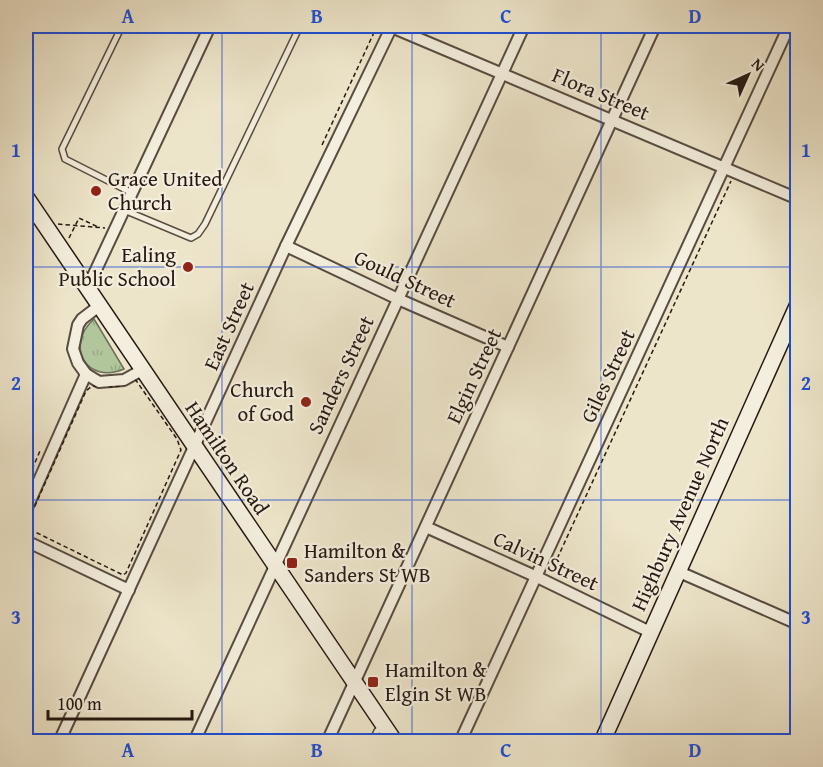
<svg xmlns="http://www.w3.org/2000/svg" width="823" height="767" viewBox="0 0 823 767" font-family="'Gentium Book Plus',serif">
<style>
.grass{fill:url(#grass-tufts);stroke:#6c7058;stroke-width:1.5}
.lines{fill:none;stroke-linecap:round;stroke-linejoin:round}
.service-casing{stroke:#584c41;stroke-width:8}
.minor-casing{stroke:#584c41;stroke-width:14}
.secondary-casing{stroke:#261913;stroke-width:18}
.path{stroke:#261913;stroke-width:1.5;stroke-dasharray:4.5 3;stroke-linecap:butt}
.service{stroke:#f3eedd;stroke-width:5}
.minor{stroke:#f3eedd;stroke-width:10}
.secondary{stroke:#f3eedd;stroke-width:15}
.grid{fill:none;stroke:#1d4ed8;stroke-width:1.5;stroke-opacity:0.55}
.poi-dot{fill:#8f2418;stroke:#f3eedd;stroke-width:2}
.labels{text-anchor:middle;stroke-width:4.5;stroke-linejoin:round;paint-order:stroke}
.street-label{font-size:21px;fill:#261913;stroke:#f3eedd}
.poi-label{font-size:21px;fill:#261913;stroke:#f3eedd;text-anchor:start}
.neatline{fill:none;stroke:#1d4ed8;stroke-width:2}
.grid-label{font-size:20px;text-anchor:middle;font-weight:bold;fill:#1d4ed8}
</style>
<defs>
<pattern id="grass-tufts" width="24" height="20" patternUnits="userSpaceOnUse" patternTransform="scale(1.5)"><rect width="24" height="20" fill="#b2c69c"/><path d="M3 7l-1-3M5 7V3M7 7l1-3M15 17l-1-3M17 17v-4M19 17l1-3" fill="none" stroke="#99aa86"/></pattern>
</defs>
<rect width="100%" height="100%" fill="#ede5ca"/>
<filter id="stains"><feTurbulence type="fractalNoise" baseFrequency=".00333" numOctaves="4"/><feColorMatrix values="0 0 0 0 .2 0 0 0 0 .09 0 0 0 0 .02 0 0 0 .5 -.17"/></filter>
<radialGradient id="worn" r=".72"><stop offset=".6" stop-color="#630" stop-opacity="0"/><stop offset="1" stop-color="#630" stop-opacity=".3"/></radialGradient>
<!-- grass -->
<path class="grass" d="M94,319L124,369C87,385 64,346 94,319Z"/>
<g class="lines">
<defs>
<g id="service">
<polyline points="122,26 62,149 65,159 132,193"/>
<polyline points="124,210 191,238 198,234 205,224 300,26"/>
<polyline points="372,742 377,731 383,726"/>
</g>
<g id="minor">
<polyline points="389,26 798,199"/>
<polyline points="286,246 398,299 508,347"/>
<polyline points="87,289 210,26"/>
<polyline points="99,306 82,319 78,325 73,349 78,363 86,374 99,382 124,380 142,370"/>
<polyline points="26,510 86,374"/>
<polyline points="426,527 537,577 650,632"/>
<polyline points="26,541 129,590"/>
<polyline points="677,571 798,624"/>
<polyline points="59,742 286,246 392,26"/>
<polyline points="194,742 524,26"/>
<polyline points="327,742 655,26"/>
<polyline points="460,742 789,26"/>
</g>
<g id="secondary">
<polyline points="26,197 395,742"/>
<polyline points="602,742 798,304"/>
</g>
</defs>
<!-- service casing -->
<use href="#service" class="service-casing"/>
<!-- minor casing -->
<use href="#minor" class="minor-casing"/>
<!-- secondary casing -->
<use href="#secondary" class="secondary-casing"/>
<!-- path -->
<g class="path">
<polyline points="322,145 377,26"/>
<polyline points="26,176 32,185"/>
<polyline points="58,224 105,228"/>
<polyline points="69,238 79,218 98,227"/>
<path d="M135,379L177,439L181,450L126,573L123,575L29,529L27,524L86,391L92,386C111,385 115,391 135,379Z"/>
<polyline points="26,483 40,451"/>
<polyline points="551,572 731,181"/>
</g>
<!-- service -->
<use href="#service" class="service"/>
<!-- minor -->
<use href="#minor" class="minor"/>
<!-- secondary -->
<use href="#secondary" class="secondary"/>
</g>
<!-- grid -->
<path class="grid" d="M222,26V742M412,26V742M601,26V742M26,267H798M26,500H798"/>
<!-- markers -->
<g class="poi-dot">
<circle cx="96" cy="191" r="6"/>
<circle cx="188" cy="267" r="6"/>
<circle cx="306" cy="402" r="6"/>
<rect x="286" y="557" width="12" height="12" rx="3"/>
<rect x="367" y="676" width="12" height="12" rx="3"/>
</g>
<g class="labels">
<!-- street labels -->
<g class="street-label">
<text transform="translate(601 94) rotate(23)" y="7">Flora Street</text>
<text transform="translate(405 279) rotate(25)" y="7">Gould Street</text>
<text transform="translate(229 326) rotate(-66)" y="7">East Street</text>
<text transform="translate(341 375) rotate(-65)" y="7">Sanders Street</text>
<text transform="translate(474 376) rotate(-65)" y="7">Elgin Street</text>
<text transform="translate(608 376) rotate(-65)" y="7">Giles Street</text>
<text transform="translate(227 458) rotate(56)" y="7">Hamilton Road</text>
<text transform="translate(680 514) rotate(-66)" y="7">Highbury Avenue North</text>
<text transform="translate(546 561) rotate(25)" y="7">Calvin Street</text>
</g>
<!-- poi labels -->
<g class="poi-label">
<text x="108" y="186">Grace United<tspan x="108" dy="24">Church</tspan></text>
<text x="176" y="262" text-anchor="end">Ealing<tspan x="176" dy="24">Public School</tspan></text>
<text x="294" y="397" text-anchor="end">Church<tspan x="294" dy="24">of God</tspan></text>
<text x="304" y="558">Hamilton &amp;<tspan x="304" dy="24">Sanders St WB</tspan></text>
<text x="385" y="677">Hamilton &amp;<tspan x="385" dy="24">Elgin St WB</tspan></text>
</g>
</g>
<!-- margin -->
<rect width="823" height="767" fill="none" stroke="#ede5ca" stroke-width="66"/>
<!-- north arrow -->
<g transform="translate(748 75) rotate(45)" stroke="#f3eedd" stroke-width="4.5" paint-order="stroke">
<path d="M0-4.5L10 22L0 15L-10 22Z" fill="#261913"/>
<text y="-9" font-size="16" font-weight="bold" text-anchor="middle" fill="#261913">N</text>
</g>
<!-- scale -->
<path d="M48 710v9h144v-9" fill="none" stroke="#261913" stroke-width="3"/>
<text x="57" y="710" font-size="18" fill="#261913" stroke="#f3eedd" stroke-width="4.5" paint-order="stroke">100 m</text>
<rect x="33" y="33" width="757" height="701" class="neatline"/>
<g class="grid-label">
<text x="128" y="23">A</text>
<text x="317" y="23">B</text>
<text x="506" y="23">C</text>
<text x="695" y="23">D</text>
<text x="16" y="157">1</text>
<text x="806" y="157">1</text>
<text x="16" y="390">2</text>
<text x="806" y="390">2</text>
<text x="16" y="624">3</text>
<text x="806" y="624">3</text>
<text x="128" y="757">A</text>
<text x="317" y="757">B</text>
<text x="506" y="757">C</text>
<text x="695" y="757">D</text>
</g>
<rect width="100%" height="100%" filter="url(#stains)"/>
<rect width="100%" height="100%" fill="url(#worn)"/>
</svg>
